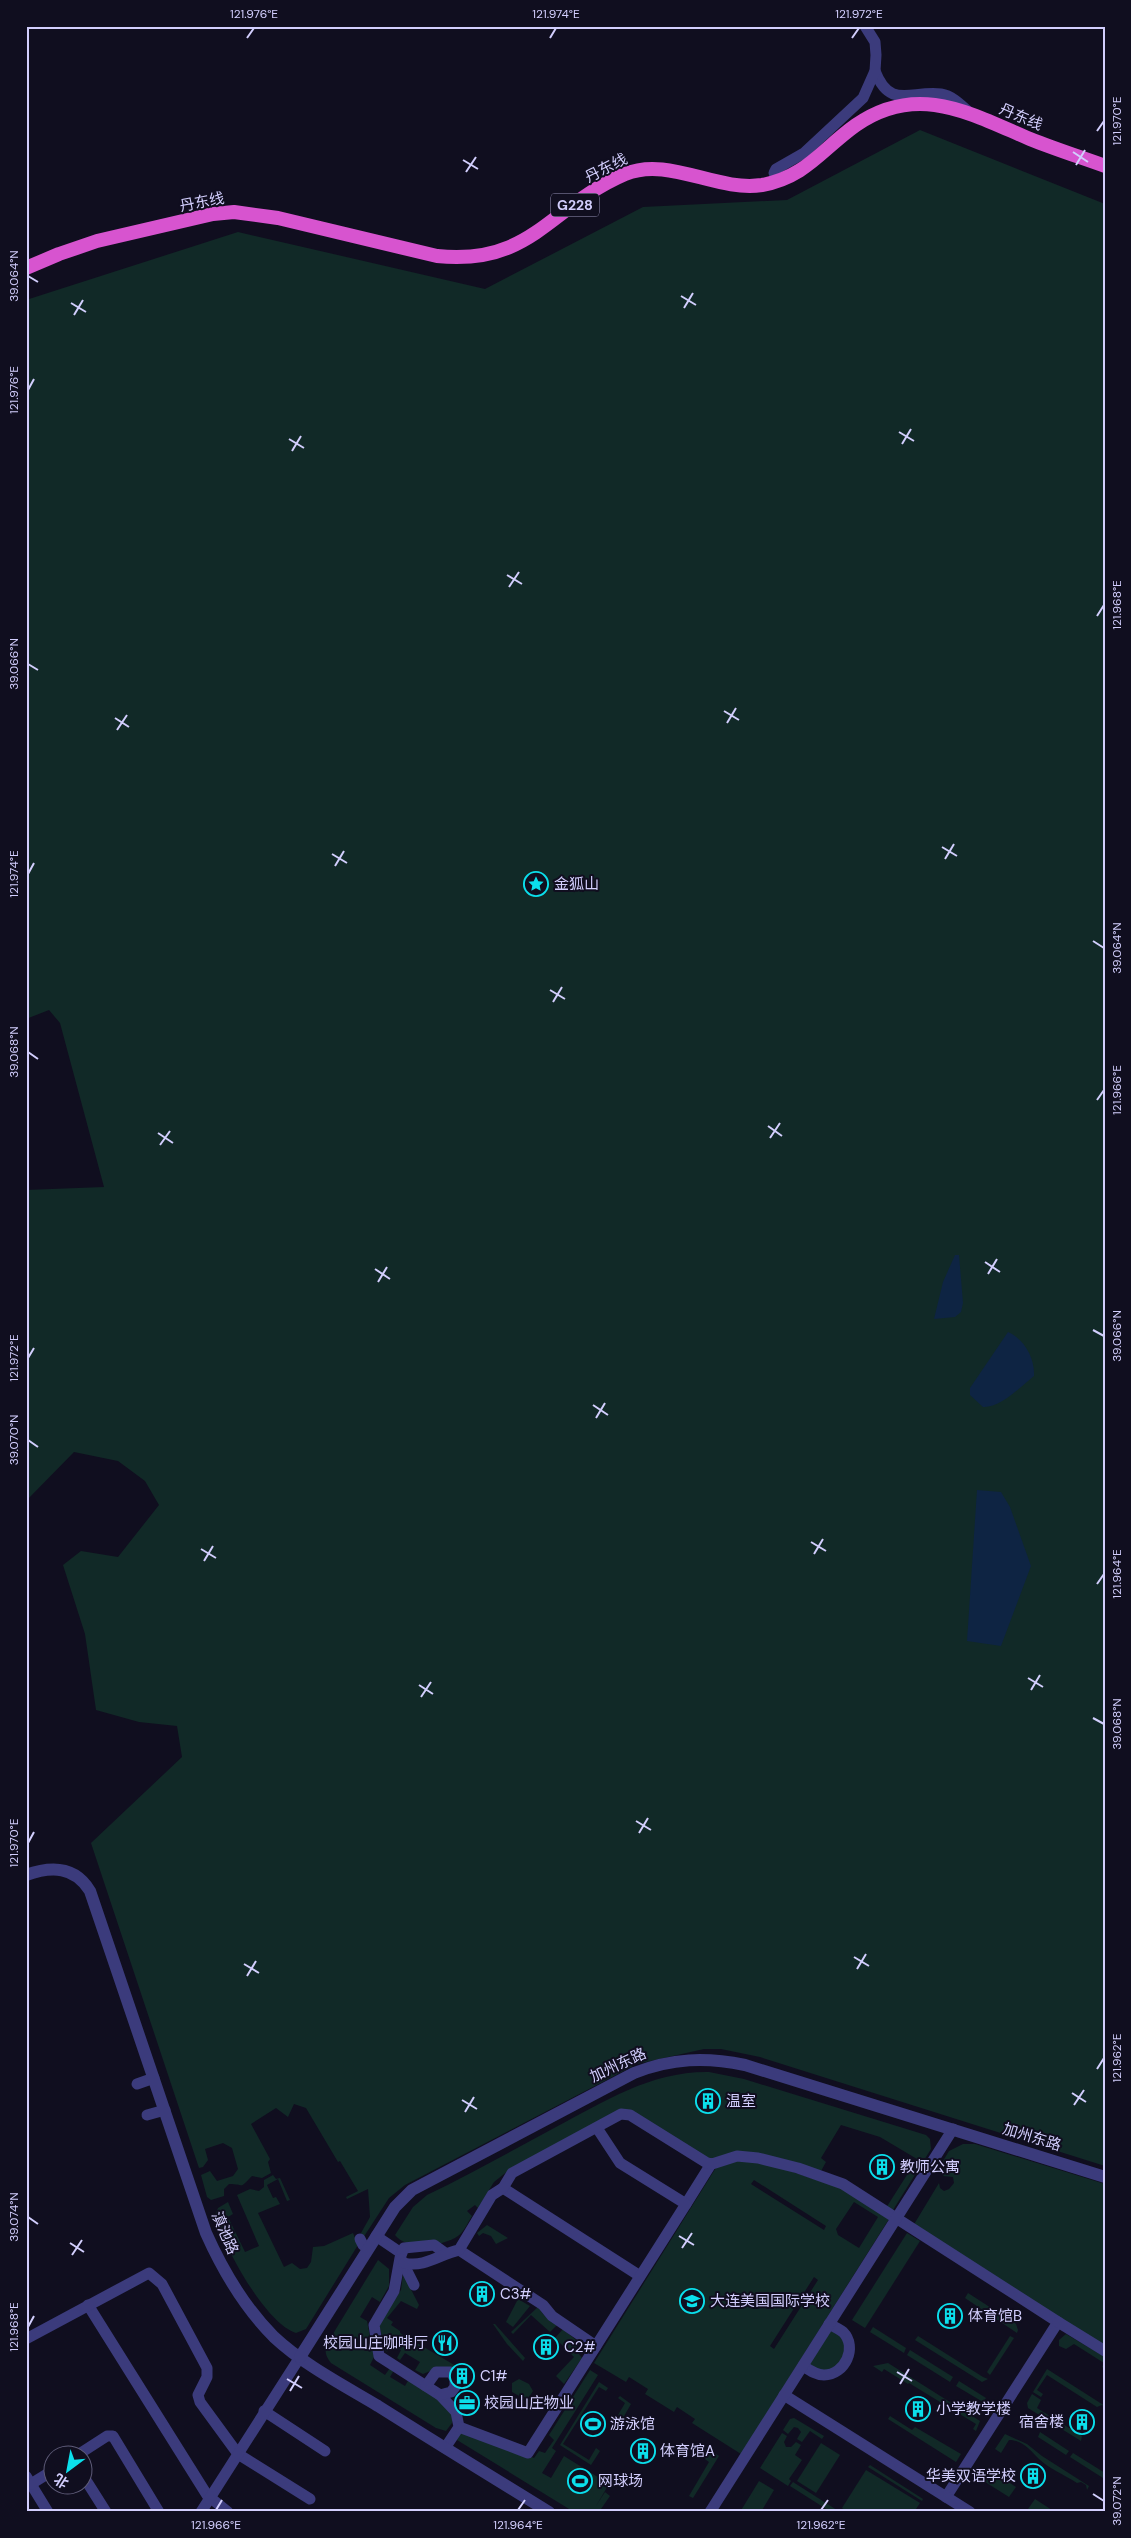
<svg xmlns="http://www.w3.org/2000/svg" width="1131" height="2538" viewBox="0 0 1131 2538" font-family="'DM Sans','Noto Sans SC',sans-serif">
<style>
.green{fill:#112927;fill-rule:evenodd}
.water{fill:#0e2443}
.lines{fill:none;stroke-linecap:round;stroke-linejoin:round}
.minor{stroke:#3b3b7c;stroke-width:11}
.tertiary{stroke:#3b3b7c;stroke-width:12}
.trunk{stroke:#d754cf;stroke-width:14}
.ticks{fill:none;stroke:#d2cefd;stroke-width:2}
.labels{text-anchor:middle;stroke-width:4;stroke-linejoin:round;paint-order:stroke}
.shield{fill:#100e1f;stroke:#9894ba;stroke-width:1}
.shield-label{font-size:14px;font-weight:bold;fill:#d2cefd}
.street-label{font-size:15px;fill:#d2cefd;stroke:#100e1f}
.poi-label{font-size:15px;fill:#d2cefd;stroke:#100e1f;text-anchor:start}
.neatline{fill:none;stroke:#d2cefd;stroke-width:2}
.ticks-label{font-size:12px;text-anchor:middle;fill:#d2cefd}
</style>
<rect width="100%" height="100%" fill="#100e1f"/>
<!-- green -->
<g class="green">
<path d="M920,130L1105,204V2166L760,2057L721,2049H704L637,2064L405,2185L389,2198L363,2238L361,2233L370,2217L368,2189L347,2199L346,2197L358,2191L340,2161L338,2162L306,2108L294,2104L288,2117L276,2108L251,2124L270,2159L268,2162L271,2173L262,2178L252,2176C238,2190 246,2184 229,2184L224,2189V2196L211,2200L207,2197L201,2175L210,2171L217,2181L233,2176L238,2169L232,2148L223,2143L205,2149L208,2160L203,2167L199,2168L91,1843L182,1757L177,1726L139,1722L96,1710L85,1634L63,1565L81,1551L118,1557L159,1505L145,1481L118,1461L74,1452L26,1501V1190L104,1187L60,1023L49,1010L26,1019V300L238,232L485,289L643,207L787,200Z"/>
<path d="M709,2072L744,2079L926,2135L930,2139L931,2149L893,2210L886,2208L917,2159L880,2137L841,2125L821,2158L826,2162L821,2171L779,2158L713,2162L632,2113L514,2166L494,2182L478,2208L475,2205L467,2211L472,2216C468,2222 464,2232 458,2236C444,2246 407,2251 395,2235L413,2207L427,2195C471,2174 513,2150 556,2127C605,2101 652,2071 709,2072Z"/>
<polygon points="963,2144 975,2144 1105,2184 1105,2347 913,2226 939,2183 940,2188 944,2191 949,2189 954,2183 953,2177 943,2176 946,2171 940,2166 949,2151"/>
<path d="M738,2159L766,2163L841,2188L889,2219L741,2454L692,2423L695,2419L677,2407L674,2412L645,2394L648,2389L629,2377L626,2382L594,2363L717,2166ZM754,2180L826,2226L824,2230L751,2184ZM854,2202L878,2217L859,2248L838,2235L836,2229ZM814,2277L818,2280L774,2349L770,2346Z"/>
<path d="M273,2175L276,2179L280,2178L290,2200L287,2201L278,2179L267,2185L273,2198L276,2197L280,2204L258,2213L284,2267L292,2263L300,2269L307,2268L311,2262L313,2247L324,2246L353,2233L358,2245L306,2329L296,2333C265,2323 224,2247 215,2215L218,2208L228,2202L233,2214L228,2217L245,2252L259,2246L237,2195L250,2189L259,2191L264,2187V2180Z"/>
<polygon points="487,2225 508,2238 496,2244 491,2236 483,2233 479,2236 477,2233"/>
<polygon points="907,2233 920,2241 865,2328 852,2320"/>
<path d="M378,2260L389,2269V2286L380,2302L372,2297L360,2317L367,2321L374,2357L370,2365L385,2375L390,2368L394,2370L390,2377L405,2386L409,2379L433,2394L453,2415L452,2423L446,2431L436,2428L331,2363C325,2356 324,2350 328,2342Z"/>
<polygon points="403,2274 419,2305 417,2309 401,2301 387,2318 393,2322 391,2325 400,2331 400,2333 456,2366 457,2371 440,2367 423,2374 415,2370 420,2362 405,2353 400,2360 397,2358 401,2350 392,2345 387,2352 385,2350 379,2324 401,2290"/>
<polygon points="968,2293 1016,2324 1018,2330 1017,2333 965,2298"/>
<polygon points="518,2299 530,2306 513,2327 506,2322"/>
<polygon points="538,2307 543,2314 557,2325 550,2332 531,2315 513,2334 511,2332"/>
<polygon points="493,2324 495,2324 525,2358 523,2361 507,2344"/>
<polygon points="829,2324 849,2347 833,2373 803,2366"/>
<polygon points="873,2327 906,2348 904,2353 870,2332"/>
<polygon points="563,2329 577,2341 576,2350 582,2358 564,2384 556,2376 574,2357 555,2338"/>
<polygon points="1066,2334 1105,2357 1105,2369 1102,2367 1104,2363 1074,2344 1066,2349 1059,2346 1059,2340"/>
<polygon points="918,2336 983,2377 988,2379 982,2382 915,2340"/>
<polygon points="1010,2336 1014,2338 990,2375 987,2372"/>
<polygon points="910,2350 953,2377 950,2382 907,2355"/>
<polygon points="888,2363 980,2421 976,2431 973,2429 976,2424 909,2383 908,2384 884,2369 882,2372 873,2366"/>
<polygon points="1047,2369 1105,2406 1105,2407 1102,2405 1097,2407 1047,2375 1037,2390 1043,2394 1041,2397 1033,2392"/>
<polygon points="590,2370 598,2375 552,2448 556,2451 542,2473 551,2478 564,2456 609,2484 596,2506 605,2492 610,2496 601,2509 605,2512 574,2512 457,2440 458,2434 465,2432 534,2458 539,2451 545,2453 554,2440 549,2435"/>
<polygon points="519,2379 529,2384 533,2391 529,2397 521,2397 512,2392 512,2383"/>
<polygon points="959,2381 986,2398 983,2402 956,2386"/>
<polygon points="599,2382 608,2388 606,2391 599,2387 563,2444 589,2460 596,2448 600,2451 591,2465 560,2445"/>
<polygon points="1032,2394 1041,2400 1037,2408 1082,2436 1081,2441 1028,2408 1027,2403"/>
<polygon points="620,2396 631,2404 619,2425 614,2422 625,2403 618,2398"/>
<polygon points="890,2416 912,2430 915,2427 961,2454 956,2462 888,2419"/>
<polygon points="794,2418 824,2436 822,2439 810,2431 802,2442 797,2439 801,2432 798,2428 794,2427 788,2434 783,2430 790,2419"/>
<polygon points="1040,2432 1069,2451 1066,2455 1038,2437"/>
<polygon points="782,2433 787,2436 784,2442 786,2447 791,2447 796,2442 801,2445 795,2455 802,2460 789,2479 791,2481 788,2486 760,2468"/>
<path d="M1005,2434L1027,2444L1042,2456L1089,2486L1087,2490L1086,2485L1081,2482L1077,2483C1065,2475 1048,2468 1039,2459C1030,2450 1023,2440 1009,2440L1001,2453L995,2449Z"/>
<polygon points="821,2443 840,2455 816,2493 797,2481"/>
<polygon points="710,2450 719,2456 693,2498 689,2496 709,2462 705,2459"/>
<polygon points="1073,2453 1105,2473 1103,2478 1070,2457"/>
<polygon points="870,2465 923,2499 922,2501 868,2467"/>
<polygon points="985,2467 1016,2487 1009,2497 982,2480 980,2476"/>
<polygon points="866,2470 920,2503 914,2512 848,2512 842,2508"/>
<polygon points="759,2481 774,2490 761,2512 740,2512"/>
<polygon points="793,2482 840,2512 831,2512 790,2486"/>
<polygon points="1035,2499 1055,2512 1032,2512 1028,2509"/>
</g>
<!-- water -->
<g class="water">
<polygon points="955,1255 959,1255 963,1303 961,1312 955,1317 934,1319 943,1282"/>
<path d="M1008,1332C1024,1339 1035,1358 1034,1376C1020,1387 1001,1408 983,1407L970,1395V1388Z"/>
<polygon points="977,1490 1001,1492 1010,1507 1031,1566 1001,1646 967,1641"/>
</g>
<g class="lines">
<!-- minor -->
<g class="minor">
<path d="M875,71C890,110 911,90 941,94C953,96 961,105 970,113"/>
<polyline points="778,181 774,173 776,169 804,153 863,98 875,71 876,55 875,42 865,26"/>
<polyline points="137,2084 154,2078"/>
<polyline points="147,2115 165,2110"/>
<polyline points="503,2188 640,2276"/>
<polyline points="686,2204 711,2164"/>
<polyline points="376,2236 401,2253"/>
<polyline points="360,2239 363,2245 368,2249"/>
<polyline points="459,2250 543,2305 552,2316 596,2346 686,2204 620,2163 597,2128"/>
<polyline points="445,2253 434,2245 404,2248 400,2258 394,2291 374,2325 379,2356 440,2395 456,2412 459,2427 445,2448"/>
<polyline points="401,2259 414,2285"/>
<path d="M404,2263C425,2268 440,2254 459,2250L492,2195L503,2188L512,2173L621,2114L630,2115L707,2163L712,2164L737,2156L758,2158L798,2168L843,2184L1058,2322L946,2497"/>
<polyline points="88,2305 207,2495 228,2512"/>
<polyline points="1058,2322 1105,2351"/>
<polyline points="26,2339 149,2273 162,2284 207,2368 207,2377 198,2395 200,2402 238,2454 310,2499"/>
<path d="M803,2366C809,2370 816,2375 824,2375C845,2375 858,2347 843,2332C839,2329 833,2326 829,2324"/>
<polyline points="426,2386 436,2372 451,2372 455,2379 455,2387 451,2392 440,2395"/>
<polyline points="784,2395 970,2512"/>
<polyline points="264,2411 325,2451"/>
<polyline points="459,2427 528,2453 596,2346"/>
<polyline points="76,2456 107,2436 113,2436 159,2512"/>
<polyline points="82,2474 106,2512"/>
<polyline points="26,2476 48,2512"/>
<polyline points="31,2484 52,2471"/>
<polyline points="201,2512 300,2357"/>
<polyline points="710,2512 953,2129"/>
</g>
<!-- tertiary -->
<g class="tertiary">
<path d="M26,1875C51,1866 75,1866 90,1891L206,2233C223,2271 244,2307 274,2337C304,2365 343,2385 378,2406C435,2442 492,2477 549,2512"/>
<path d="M300,2357L395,2207L412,2190L634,2073C672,2058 706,2057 745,2065L1105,2177"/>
</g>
<!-- trunk -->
<path class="trunk" d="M26,268L59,254L97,241L213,214L234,212L278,218L437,256C532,266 550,206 625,174C669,156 716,192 762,185C806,177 822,149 856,125C918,82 971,114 1030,139C1055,149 1080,157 1105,166"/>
</g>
<!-- ticks -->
<path class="ticks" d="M247,38L254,28M550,38L556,28M852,38L859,28M1097,131L1104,121M1073,152L1088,162M463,160L478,169M1076,165L1085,150M466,172L476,157M28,276L38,282M681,296L696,305M71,303L86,312M684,308L693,293M74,315L83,300M28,390L34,379M899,432L914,441M289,439L304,448M902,444L911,429M292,451L301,436M507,575L522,584M509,587L519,572M1097,616L1104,605M28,664L38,670M724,711L739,720M115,718L129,727M727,723L736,708M117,730L127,715M942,847L957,856M332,854L347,863M945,859L954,844M335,866L344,851M28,874L34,863M1093,941L1104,948M550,990L565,999M553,1002L562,987M28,1052L38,1059M1097,1100L1104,1090M768,1126L782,1136M158,1133L173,1143M770,1138L780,1123M160,1145L170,1131M985,1262L1000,1272M375,1269L390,1279M988,1274L997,1259M378,1282L387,1267M1093,1330L1104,1336M28,1358L34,1348M593,1405L608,1415M596,1418L605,1403M28,1440L38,1447M811,1542L826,1551M201,1549L216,1558M814,1554L823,1539M204,1561L213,1546M1097,1584L1104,1574M1028,1678L1043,1687M419,1685L433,1694M1031,1690L1040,1675M421,1697L431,1682M1093,1718L1104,1724M636,1821L651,1830M639,1833L648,1818M28,1843L34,1832M854,1957L869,1966M244,1964L259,1973M857,1969L866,1954M247,1976L256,1961M1097,2069L1104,2058M1072,2093L1086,2102M462,2100L477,2109M1074,2105L1084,2090M465,2112L474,2097M28,2217L38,2224M679,2236L694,2245M70,2243L84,2252M682,2248L692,2233M72,2255L82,2240M28,2327L34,2316M897,2372L912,2381M287,2379L302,2388M900,2384L909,2369M290,2391L299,2376M1093,2494L1104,2501M216,2510L222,2500M518,2510L525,2500M821,2510L828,2500"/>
<!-- icons -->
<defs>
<symbol id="sight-ring" viewBox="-11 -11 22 22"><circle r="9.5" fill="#100e1f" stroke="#0bdfec" stroke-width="1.5"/><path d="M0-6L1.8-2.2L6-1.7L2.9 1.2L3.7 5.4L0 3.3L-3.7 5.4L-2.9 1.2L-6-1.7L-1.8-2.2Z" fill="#0bdfec"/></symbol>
<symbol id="building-ring" viewBox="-11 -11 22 22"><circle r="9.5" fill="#100e1f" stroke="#0bdfec" stroke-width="1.5"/><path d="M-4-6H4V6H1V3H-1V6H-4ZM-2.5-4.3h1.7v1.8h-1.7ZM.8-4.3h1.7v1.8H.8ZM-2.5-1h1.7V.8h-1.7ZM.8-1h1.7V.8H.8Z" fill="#0bdfec"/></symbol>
<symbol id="school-ring" viewBox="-11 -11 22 22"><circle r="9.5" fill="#100e1f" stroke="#0bdfec" stroke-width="1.5"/><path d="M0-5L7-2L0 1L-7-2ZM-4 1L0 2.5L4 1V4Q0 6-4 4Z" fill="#0bdfec"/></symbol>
<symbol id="restaurant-ring" viewBox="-11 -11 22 22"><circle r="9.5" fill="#100e1f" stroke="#0bdfec" stroke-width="1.5"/><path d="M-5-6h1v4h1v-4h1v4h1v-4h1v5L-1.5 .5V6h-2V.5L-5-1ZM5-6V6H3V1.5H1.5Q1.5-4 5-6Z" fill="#0bdfec"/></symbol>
<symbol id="office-ring" viewBox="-11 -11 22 22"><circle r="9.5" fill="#100e1f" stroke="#0bdfec" stroke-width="1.5"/><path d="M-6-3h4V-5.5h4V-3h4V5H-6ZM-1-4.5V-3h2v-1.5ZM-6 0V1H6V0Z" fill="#0bdfec"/></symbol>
<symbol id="stadium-ring" viewBox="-11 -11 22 22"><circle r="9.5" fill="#100e1f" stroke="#0bdfec" stroke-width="1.5"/><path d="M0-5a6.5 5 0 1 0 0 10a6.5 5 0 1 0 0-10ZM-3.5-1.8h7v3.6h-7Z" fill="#0bdfec"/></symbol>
</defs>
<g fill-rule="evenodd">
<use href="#sight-ring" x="522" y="870" width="28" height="28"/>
<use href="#building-ring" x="694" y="2087" width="28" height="28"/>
<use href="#building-ring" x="868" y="2153" width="28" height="28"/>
<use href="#building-ring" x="468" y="2280" width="28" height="28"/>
<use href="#school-ring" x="678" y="2287" width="28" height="28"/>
<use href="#building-ring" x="936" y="2302" width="28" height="28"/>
<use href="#restaurant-ring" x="431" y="2329" width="28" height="28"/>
<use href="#building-ring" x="532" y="2333" width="28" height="28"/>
<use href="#building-ring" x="448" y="2362" width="28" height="28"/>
<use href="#office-ring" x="453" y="2389" width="28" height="28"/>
<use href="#building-ring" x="904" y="2395" width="28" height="28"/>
<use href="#building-ring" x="1068" y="2408" width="28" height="28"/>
<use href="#stadium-ring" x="579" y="2410" width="28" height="28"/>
<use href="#building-ring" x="629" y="2437" width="28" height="28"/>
<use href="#building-ring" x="1019" y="2462" width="28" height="28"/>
<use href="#stadium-ring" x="566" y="2467" width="28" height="28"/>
</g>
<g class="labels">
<!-- shield labels -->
<rect class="shield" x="551" y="193.5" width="48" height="23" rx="4"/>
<g class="shield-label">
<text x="575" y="210">G228</text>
</g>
<!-- street labels -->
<g class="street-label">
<text transform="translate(1021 117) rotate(23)" y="5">丹东线</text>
<text transform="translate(606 168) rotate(-27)" y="5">丹东线</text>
<text transform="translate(202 202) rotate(-11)" y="5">丹东线</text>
<text transform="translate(618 2065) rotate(-25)" y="5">加州东路</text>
<text transform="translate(1032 2137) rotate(17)" y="5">加州东路</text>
<text transform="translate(225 2233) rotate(67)" y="5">滇池路</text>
</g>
<!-- poi labels -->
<g class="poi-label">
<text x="554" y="889">金狐山</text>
<text x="726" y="2106">温室</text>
<text x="900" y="2172">教师公寓</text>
<text x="500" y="2299">C3#</text>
<text x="710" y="2306">大连美国国际学校</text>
<text x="968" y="2321">体育馆B</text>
<text x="428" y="2348" text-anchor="end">校园山庄咖啡厅</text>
<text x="564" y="2352">C2#</text>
<text x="480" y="2381">C1#</text>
<text x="484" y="2408">校园山庄物业</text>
<text x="936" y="2414">小学教学楼</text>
<text x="1064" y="2427" text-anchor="end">宿舍楼</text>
<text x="610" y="2429">游泳馆</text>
<text x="660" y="2456">体育馆A</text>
<text x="1016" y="2481" text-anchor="end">华美双语学校</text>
<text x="598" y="2486">网球场</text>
</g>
</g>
<!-- border -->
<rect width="1131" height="2538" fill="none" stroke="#100e1f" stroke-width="55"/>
<!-- north arrow -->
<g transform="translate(68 2470) rotate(212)"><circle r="24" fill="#100e1f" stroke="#5e5b78"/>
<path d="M0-4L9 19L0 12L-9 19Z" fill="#0bdfec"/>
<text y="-8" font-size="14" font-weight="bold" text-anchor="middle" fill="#d2cefd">北</text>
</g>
<rect x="28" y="28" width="1076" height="2482" class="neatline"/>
<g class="ticks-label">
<text x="254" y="18">121.976°E</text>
<text x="556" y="18">121.974°E</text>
<text x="859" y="18">121.972°E</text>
<text transform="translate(1117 121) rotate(-90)" y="4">121.970°E</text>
<text transform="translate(14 276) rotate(-90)" y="4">39.064°N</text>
<text transform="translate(14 390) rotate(-90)" y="4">121.976°E</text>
<text transform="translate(1117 605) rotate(-90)" y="4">121.968°E</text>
<text transform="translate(14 664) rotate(-90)" y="4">39.066°N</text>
<text transform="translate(14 874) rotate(-90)" y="4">121.974°E</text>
<text transform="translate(1117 948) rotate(-90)" y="4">39.064°N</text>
<text transform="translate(14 1052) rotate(-90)" y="4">39.068°N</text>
<text transform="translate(1117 1090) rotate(-90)" y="4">121.966°E</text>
<text transform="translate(1117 1336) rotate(-90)" y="4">39.066°N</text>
<text transform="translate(14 1358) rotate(-90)" y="4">121.972°E</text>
<text transform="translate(14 1440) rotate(-90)" y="4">39.070°N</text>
<text transform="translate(1117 1574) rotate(-90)" y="4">121.964°E</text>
<text transform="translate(1117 1724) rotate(-90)" y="4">39.068°N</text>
<text transform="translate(14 1843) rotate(-90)" y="4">121.970°E</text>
<text transform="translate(1117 2058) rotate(-90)" y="4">121.962°E</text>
<text transform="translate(14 2217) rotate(-90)" y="4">39.074°N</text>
<text transform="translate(14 2327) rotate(-90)" y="4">121.968°E</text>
<text transform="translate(1117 2501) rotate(-90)" y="4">39.072°N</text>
<text x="216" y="2529">121.966°E</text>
<text x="518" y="2529">121.964°E</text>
<text x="821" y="2529">121.962°E</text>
</g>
</svg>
